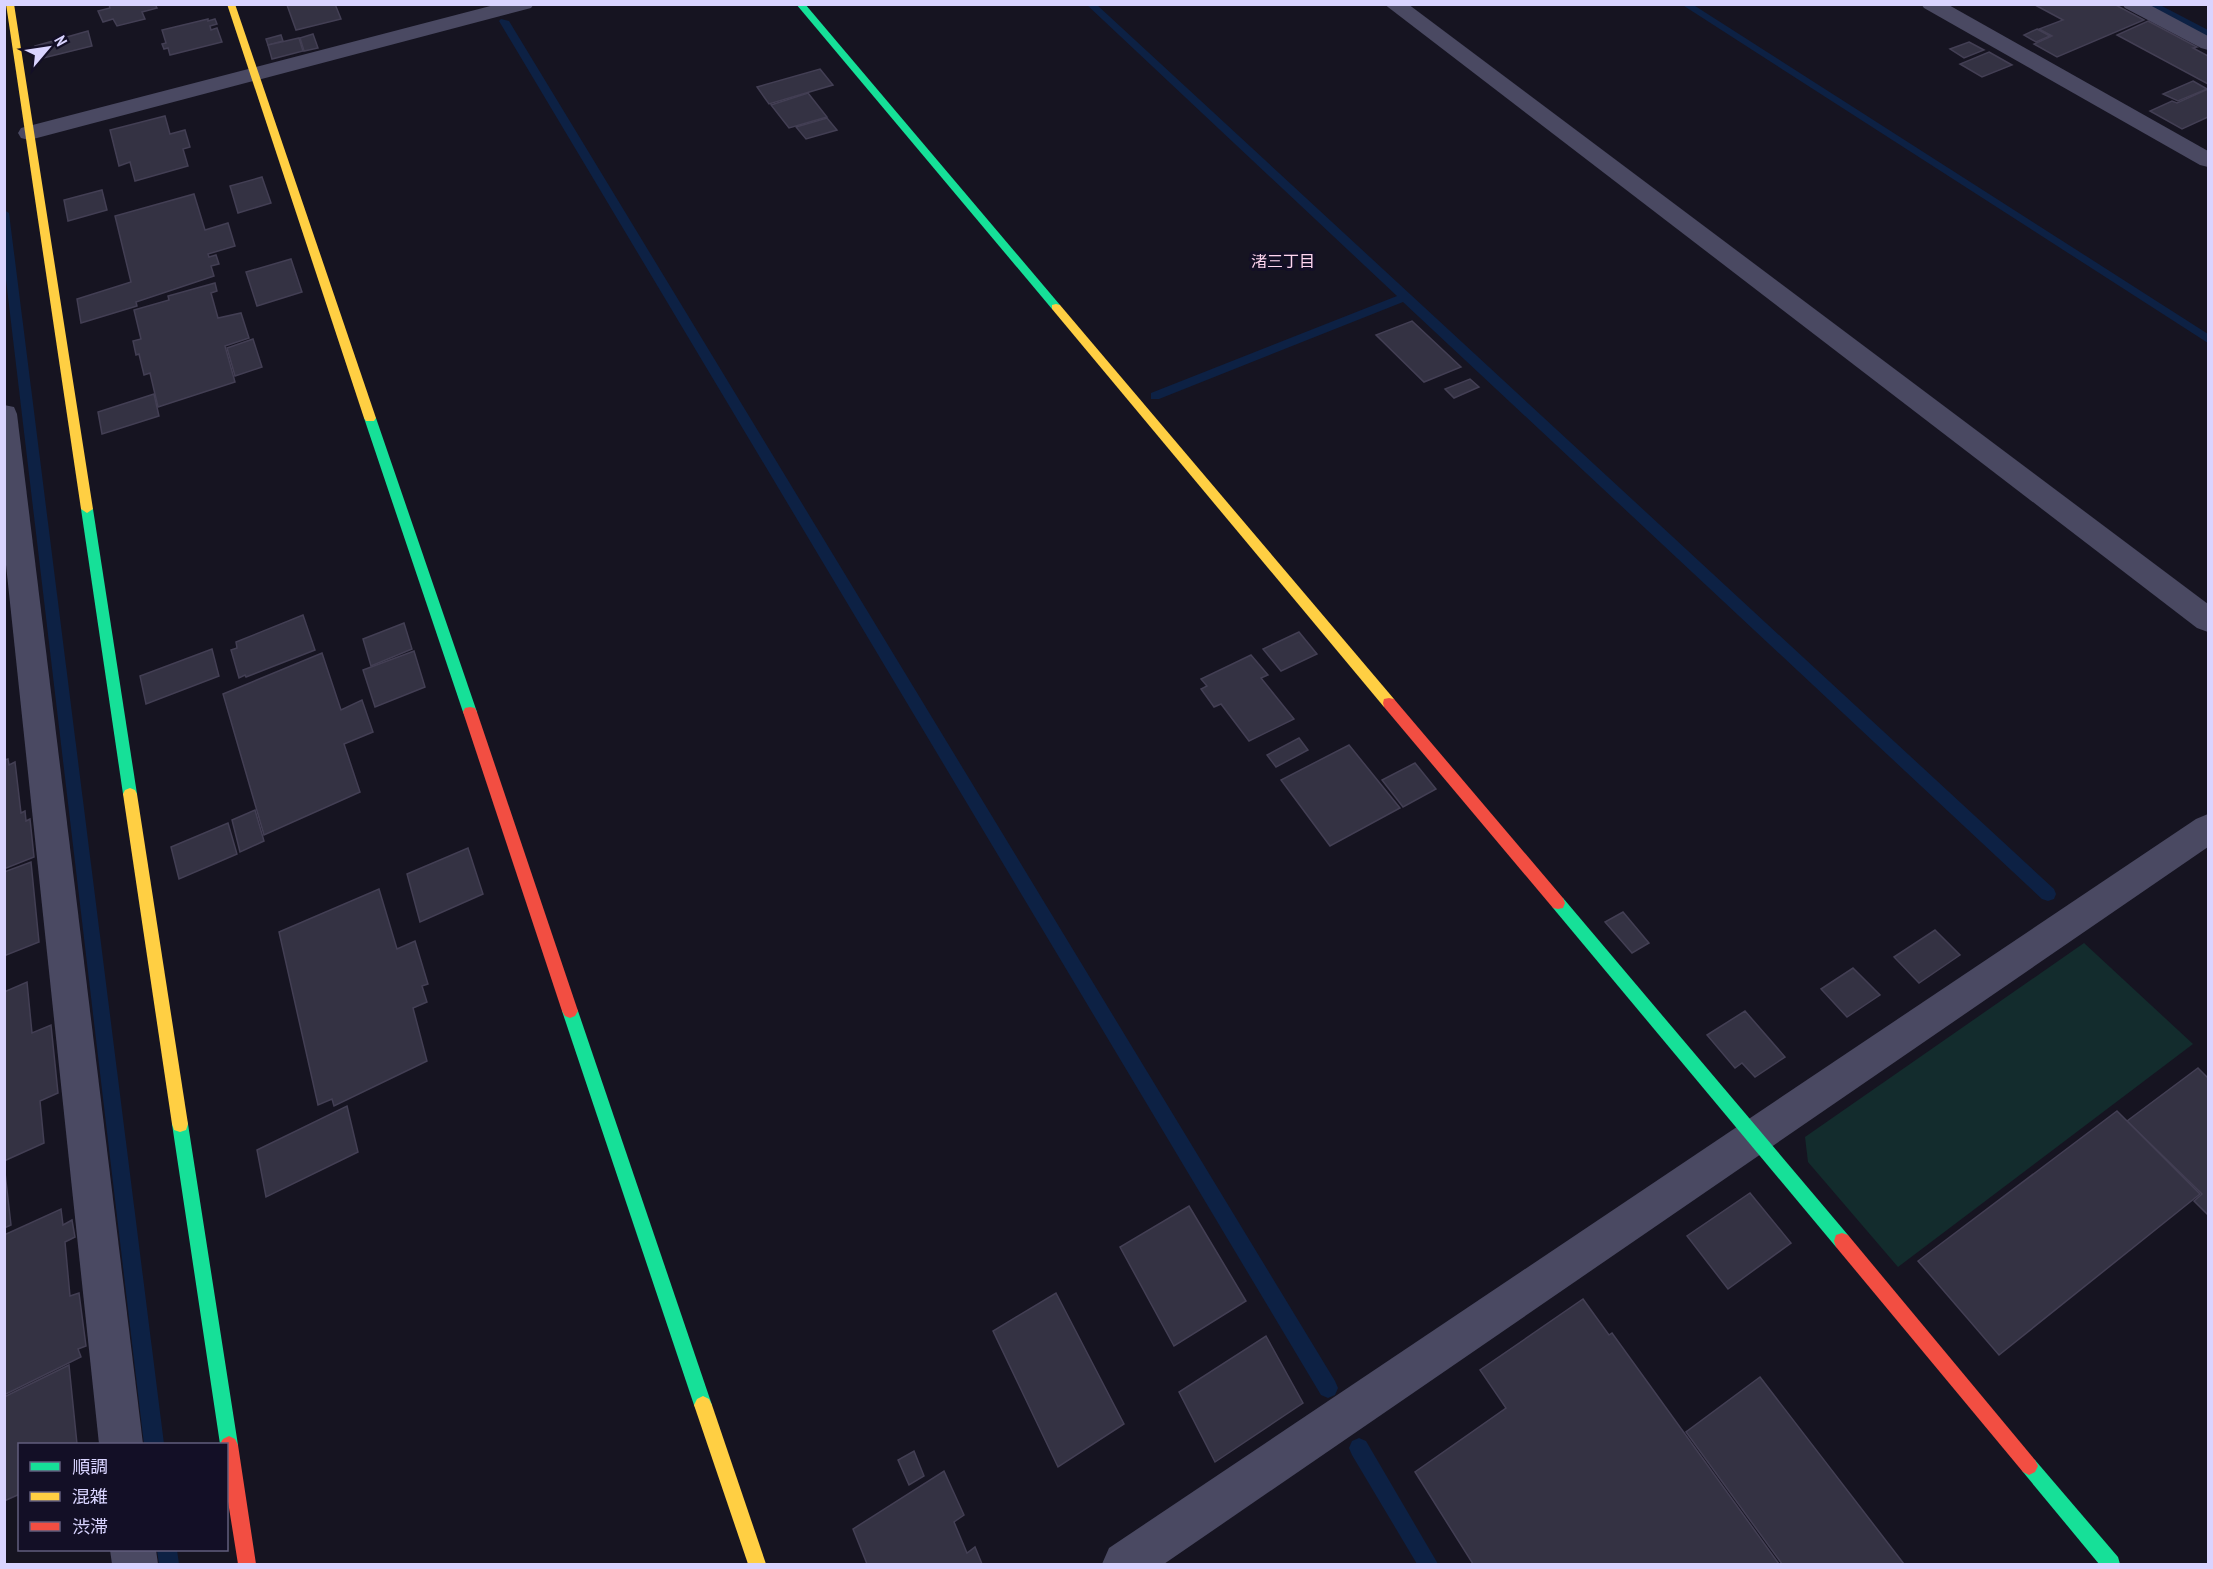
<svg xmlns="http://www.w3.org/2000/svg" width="2213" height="1569" viewBox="0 0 2213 1569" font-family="'PT Sans Narrow','Noto Sans JP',sans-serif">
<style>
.green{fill:#132c2d}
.water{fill:#0d2144}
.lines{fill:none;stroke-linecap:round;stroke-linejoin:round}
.stream{fill:#0d2144;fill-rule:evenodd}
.building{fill:#343243;stroke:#433f54;stroke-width:1.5}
.street{fill:#4a4962;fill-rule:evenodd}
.fast{fill:#16e098;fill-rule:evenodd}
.slow{fill:#ffcf43;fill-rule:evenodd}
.jam{fill:#f24e42;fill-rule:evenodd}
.labels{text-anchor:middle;stroke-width:6;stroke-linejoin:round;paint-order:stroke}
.far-neighbourhood-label{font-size:16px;fill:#ffd6f0;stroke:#130f26}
</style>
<rect width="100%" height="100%" fill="#161421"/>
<!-- green -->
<polygon class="green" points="2084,943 2193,1044 1898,1267 1808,1162 1805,1137"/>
<!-- water -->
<polygon class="water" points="2141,5 2160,5 2208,30 2208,39"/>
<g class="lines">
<!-- stream -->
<g class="stream">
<polygon points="1086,4 1096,4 2054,889 2056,894 2054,899 2048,901 2042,899 1403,302 1159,399 1151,399 1151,393 1397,296"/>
<polygon points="1681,4 1692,4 2208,334 2208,343"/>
<polygon points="501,19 509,21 1335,1381 1338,1388 1335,1395 1328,1398 1321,1395 499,21"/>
<polygon points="4,210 9,213 164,1444 144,1444 4,263"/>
<polygon points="1359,1438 1366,1441 1438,1564 1417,1564 1352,1455 1349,1448 1352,1441"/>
<polygon points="157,1550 177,1550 179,1564 159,1564"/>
</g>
</g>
<!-- building -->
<g class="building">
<polygon points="109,4 155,4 157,8 142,12 145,19 117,26 113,19 103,22 98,11 110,8"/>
<polygon points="335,4 341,19 296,30 287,5"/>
<polygon points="2042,4 2114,4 2144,20 2057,57 2034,44 2052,36 2039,29 2063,20 2037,6"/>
<polygon points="208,19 208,21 215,19 217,24 210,26 211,30 217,28 222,42 170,55 168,48 164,49 162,44 166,43 162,30"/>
<polygon points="2148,21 2197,47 2193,48 2208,56 2208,84 2117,35"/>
<polygon points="2037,29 2050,36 2036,42 2024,35"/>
<polygon points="88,31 92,46 39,59 35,46"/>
<polygon points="313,34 318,48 304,51 300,38"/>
<polygon points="281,35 283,41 268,45 266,39"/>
<polygon points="299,38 303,51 272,59 268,45"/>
<polygon points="1969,42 1984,50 1964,58 1950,49"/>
<polygon points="1989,52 2012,65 1982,77 1960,64"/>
<polygon points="820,69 833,85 769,104 757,87"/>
<polygon points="2193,81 2207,89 2178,101 2163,94"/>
<polygon points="2208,89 2208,117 2182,129 2150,111 2172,101 2177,103"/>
<polygon points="808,93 827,117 789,128 771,105"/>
<polygon points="165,116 170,134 185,130 190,147 183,149 188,166 135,181 130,162 119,166 110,130"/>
<polygon points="827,118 837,130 806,139 796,127"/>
<polygon points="262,177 271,203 238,213 230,186"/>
<polygon points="102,190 107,210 68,221 64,200"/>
<polygon points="194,194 205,230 228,223 235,246 208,254 209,257 216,255 219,264 211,266 214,276 136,302 137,306 81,323 77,299 131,282 115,216"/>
<polygon points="291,259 302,292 257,306 246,272"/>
<polygon points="215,283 217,291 211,293 218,318 241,313 249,338 225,346 235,382 158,407 150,373 144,375 139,354 136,355 133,341 141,339 134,310 169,300 168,296"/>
<polygon points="1412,321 1461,367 1424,382 1376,335"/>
<polygon points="253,339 262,367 235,376 227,348"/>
<polygon points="1470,379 1479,387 1454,398 1445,389"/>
<polygon points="154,394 159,416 102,434 98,412"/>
<polygon points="303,615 315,650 246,677 245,675 239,678 231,650 237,648 236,642"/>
<polygon points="404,623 412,649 371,666 363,639"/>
<polygon points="1299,632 1317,654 1281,671 1263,649"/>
<polygon points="212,649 219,676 146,704 140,676"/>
<polygon points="414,651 425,687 375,707 363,670"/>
<polygon points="322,653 341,710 362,700 373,732 344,744 360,792 264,835 223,694"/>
<polygon points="1251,655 1268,675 1261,678 1294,719 1249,741 1221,704 1214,707 1201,689 1207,686 1201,679"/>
<polygon points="1299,738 1308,750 1276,767 1267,755"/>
<polygon points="1349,745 1400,808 1330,846 1281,780"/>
<polygon points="8,759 9,765 15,762 21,813 25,811 26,821 30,819 34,857 4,869 4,760"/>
<polygon points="1415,763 1436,789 1403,807 1382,780"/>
<polygon points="255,810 264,841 240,852 232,820"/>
<polygon points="228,823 237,854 179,879 171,847"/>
<polygon points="468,848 483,894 420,922 407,874"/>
<polygon points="31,862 39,942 4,956 4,872"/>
<polygon points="379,889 397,949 415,941 428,984 422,986 427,1002 413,1008 427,1061 334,1106 332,1099 318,1105 279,932"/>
<polygon points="1623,912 1649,943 1632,953 1605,922"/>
<polygon points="1935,930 1960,955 1919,983 1894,957"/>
<polygon points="1853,968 1880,995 1847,1017 1821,989"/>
<polygon points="27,982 32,1033 51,1025 58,1093 40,1101 44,1143 4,1161 4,992"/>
<polygon points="1745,1011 1785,1057 1755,1077 1742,1063 1735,1068 1707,1035"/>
<polygon points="2198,1068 2208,1078 2208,1215 2194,1201 2202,1194 2127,1121"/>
<polygon points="347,1106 358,1152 266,1197 257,1150"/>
<polygon points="2117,1111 2200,1194 1999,1355 1918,1261"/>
<polygon points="4,1164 11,1225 4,1228"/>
<polygon points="1750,1193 1791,1243 1728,1289 1687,1236"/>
<polygon points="1189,1206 1246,1301 1174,1346 1120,1247"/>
<polygon points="61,1209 63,1225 72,1220 75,1237 65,1242 70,1296 79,1293 86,1346 78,1349 81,1357 4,1395 4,1235"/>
<polygon points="1056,1293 1124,1424 1058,1467 993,1331"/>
<polygon points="1583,1299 1609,1335 1612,1333 1779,1564 1473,1564 1415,1472 1506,1408 1480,1370"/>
<polygon points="1266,1336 1303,1403 1215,1462 1179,1392"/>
<polygon points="69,1365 77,1444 20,1444 20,1494 4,1501 4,1397"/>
<polygon points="1760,1377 1904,1564 1782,1564 1686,1432"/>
<polygon points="914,1451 924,1476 909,1485 898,1460"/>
<polygon points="944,1471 964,1515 954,1522 967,1553 975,1547 982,1564 867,1564 853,1529"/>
</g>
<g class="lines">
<!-- street -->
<g class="street">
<polygon points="498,4 534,4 531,8 37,138 29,140 21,138 18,133 21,128"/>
<polygon points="1384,4 1408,4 2208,604 2208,632 2197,628"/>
<polygon points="1921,4 1947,4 2208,151 2208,167 2200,165 1924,8"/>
<polygon points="2122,4 2148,4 2208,36 2208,50 2201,48 2125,8"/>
<polygon points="4,405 14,407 17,414 143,1444 99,1444 4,546"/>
<polygon points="2208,814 2208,847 1164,1564 1102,1564 1109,1548 2196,819"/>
<polygon points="110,1550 156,1550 158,1564 112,1564"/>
</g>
<!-- fast -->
<g class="fast">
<polygon points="796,4 805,4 1060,305 1060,309 1052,309"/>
<polygon points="370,414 376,418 477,712 475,716 465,716 463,712 364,418"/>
<polygon points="87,505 93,509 137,794 135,798 130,800 125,798 123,794 81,509"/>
<polygon points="1558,897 1563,898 1848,1235 1850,1241 1848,1247 1842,1249 1836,1247 1553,908 1551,903 1553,898"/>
<polygon points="570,1004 575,1006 578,1011 712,1405 709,1411 703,1414 697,1411 694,1405 562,1011 565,1006"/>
<polygon points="180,1116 186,1118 188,1124 238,1445 235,1451 229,1454 226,1453 226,1444 220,1444 172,1124 174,1118"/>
<polygon points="2029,1457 2035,1460 2118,1557 2120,1564 2099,1564 2023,1472 2020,1466 2023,1460"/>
</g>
<!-- slow -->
<g class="slow">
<polygon points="6,4 14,4 93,509 87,513 81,509"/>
<polygon points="227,4 235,4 376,418 374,421 366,421 364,418"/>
<polygon points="1056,304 1060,305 1394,699 1395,703 1394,707 1384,707 1052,309 1052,305"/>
<polygon points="130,788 135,790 137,794 188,1124 186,1130 180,1132 174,1130 172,1124 123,794 125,790"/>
<polygon points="703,1396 709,1399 712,1405 766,1564 748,1564 694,1405 697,1399"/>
</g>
<!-- jam -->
<g class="jam">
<polygon points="1389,698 1394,699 1563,898 1565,903 1563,908 1558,909 1553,908 1384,707 1383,703 1384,699"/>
<polygon points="470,707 475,708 477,712 578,1011 575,1016 570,1018 565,1016 562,1011 463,712 465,708"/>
<polygon points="1842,1233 1848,1235 2035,1460 2038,1466 2035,1472 2029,1475 2023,1472 1836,1247 1834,1241 1836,1235"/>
<polygon points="229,1436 235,1439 238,1445 256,1564 238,1564 226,1489 226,1444 220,1444 223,1439"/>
</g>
</g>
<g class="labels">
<!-- far-neighbourhood labels -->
<g class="far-neighbourhood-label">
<text x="1283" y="267">渚三丁目</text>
</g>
</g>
<!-- border -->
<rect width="2213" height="1569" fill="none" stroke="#d9d4ff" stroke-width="12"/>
<!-- legend -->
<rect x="18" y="1443" width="210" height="108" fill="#130f26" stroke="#625e7d" stroke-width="1.5"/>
<rect x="30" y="1462" width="30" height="9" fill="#16e098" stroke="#625e7d" stroke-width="1.5"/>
<text x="72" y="1473" font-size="18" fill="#d9d4ff">順調</text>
<rect x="30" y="1492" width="30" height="9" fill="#ffcf43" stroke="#625e7d" stroke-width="1.5"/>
<text x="72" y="1503" font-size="18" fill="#d9d4ff">混雑</text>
<rect x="30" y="1522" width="30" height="9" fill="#f24e42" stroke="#625e7d" stroke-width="1.5"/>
<text x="72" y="1533" font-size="18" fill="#d9d4ff">渋滞</text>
<!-- north arrow -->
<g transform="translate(48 48) rotate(61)" stroke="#130f26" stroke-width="4.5" paint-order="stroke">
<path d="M0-4.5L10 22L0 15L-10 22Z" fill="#d9d4ff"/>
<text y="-9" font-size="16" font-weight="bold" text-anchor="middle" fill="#d9d4ff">N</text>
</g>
</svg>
